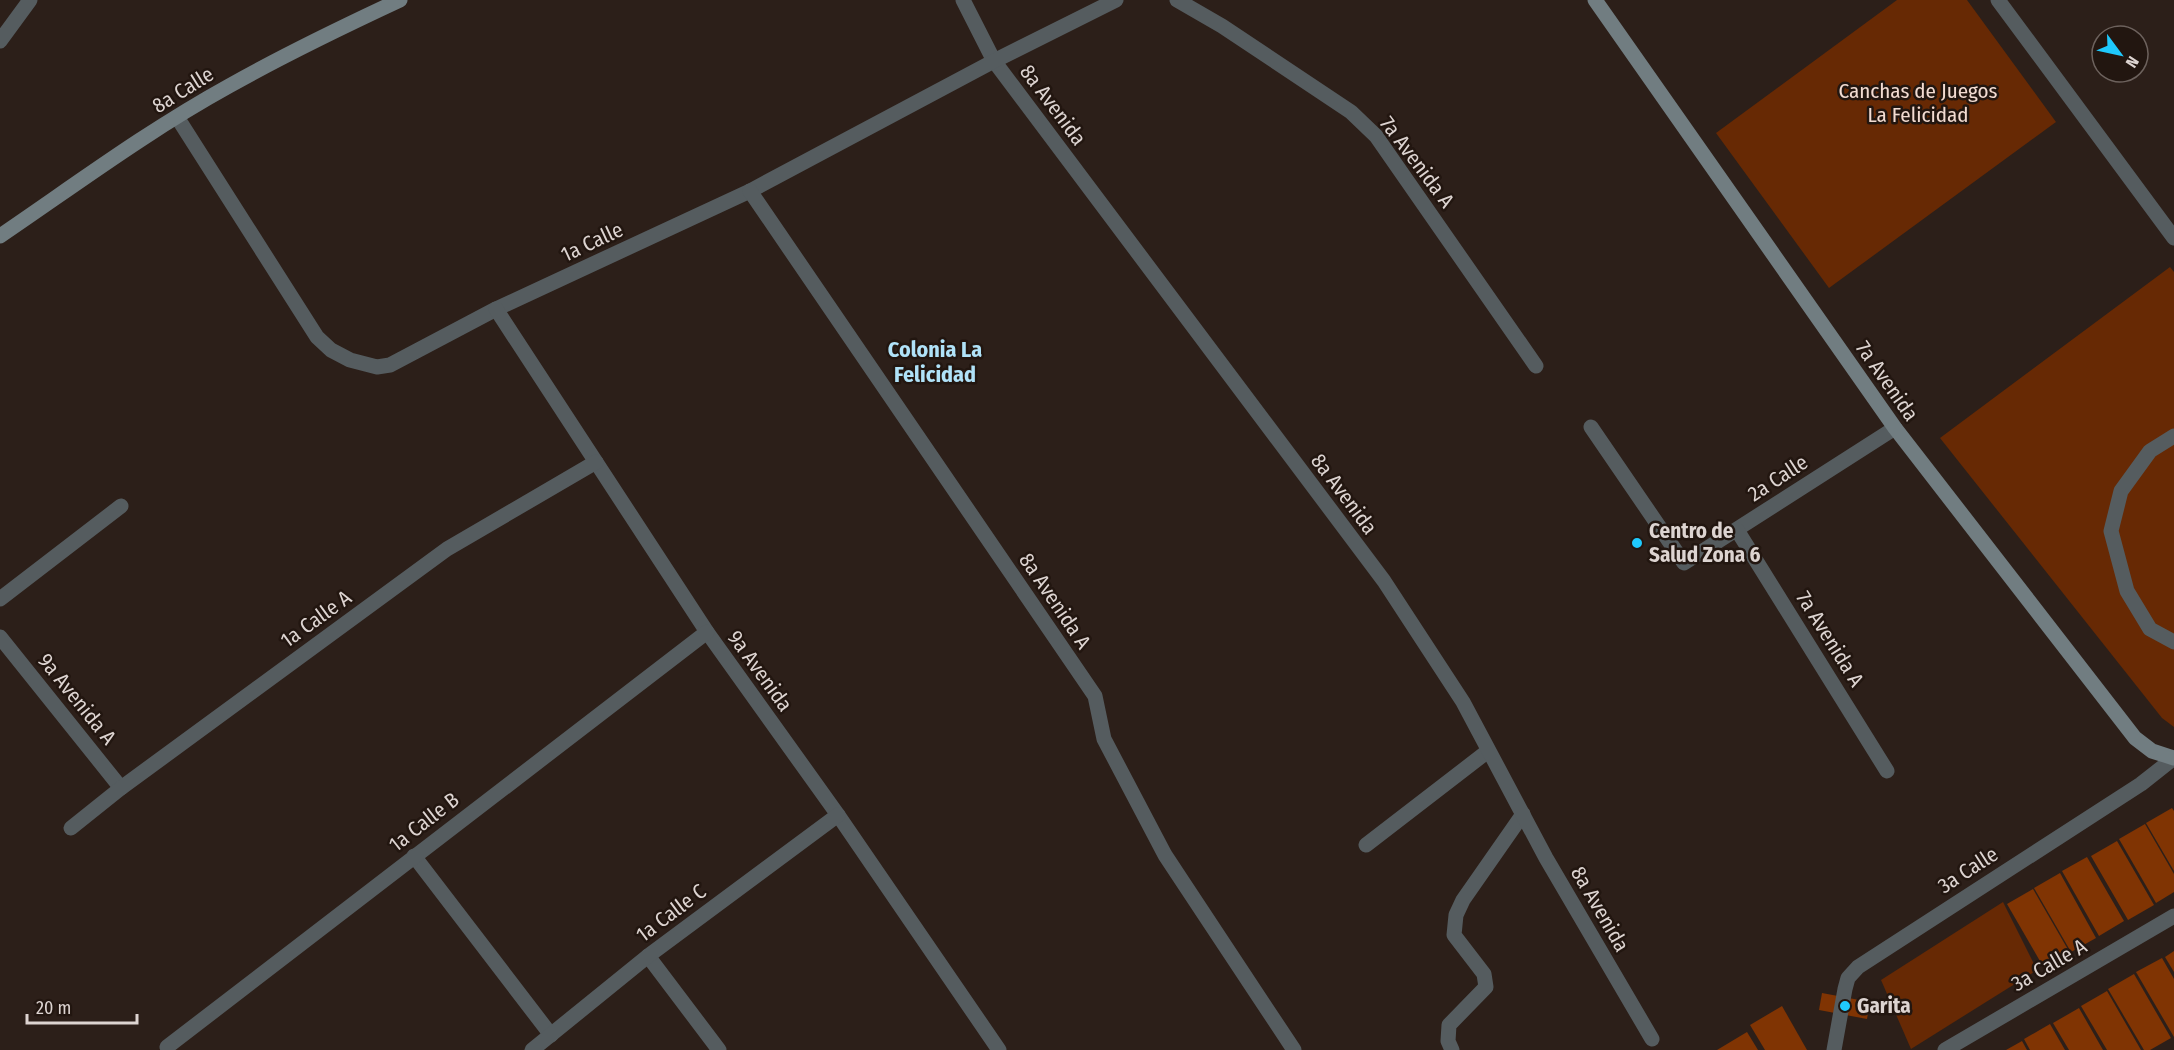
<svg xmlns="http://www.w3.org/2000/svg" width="2174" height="1050" viewBox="0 0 2174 1050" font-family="'Fira Sans Condensed',sans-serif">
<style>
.green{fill:#672904}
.building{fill:#803403}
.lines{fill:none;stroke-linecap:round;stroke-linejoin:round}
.service{stroke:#555c5f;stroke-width:15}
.minor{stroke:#555c5f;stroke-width:15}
.secondary{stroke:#717d81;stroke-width:15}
.poi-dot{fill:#1fc9fd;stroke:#221610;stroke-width:2}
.labels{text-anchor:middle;stroke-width:5;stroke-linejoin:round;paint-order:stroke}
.street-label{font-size:21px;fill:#ddd4d1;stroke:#221610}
.park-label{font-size:21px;fill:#f2dbd1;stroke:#221610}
.poi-label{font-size:21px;font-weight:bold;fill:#ddd4d1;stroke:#221610;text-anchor:start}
.neighbourhood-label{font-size:22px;font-weight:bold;fill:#b0e2f8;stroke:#221610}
</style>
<rect width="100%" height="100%" fill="#2c1f19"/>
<!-- green -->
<g class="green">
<polygon points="1897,0 1967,0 2056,122 1829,288 1716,133"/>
<polygon points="2170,267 2174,272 2174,727 2162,718 1940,438"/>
<polygon points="2003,902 2037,970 1911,1049 1881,980"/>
</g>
<!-- building -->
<g class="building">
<polygon points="2172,808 2174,811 2174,871 2146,823"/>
<polygon points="2145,824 2174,874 2174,892 2156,903 2119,839"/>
<polygon points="2117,841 2154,905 2128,920 2091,856"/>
<polygon points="2087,857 2124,921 2099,936 2062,871"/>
<polygon points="2060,873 2096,938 2071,952 2034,888"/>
<polygon points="2033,889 2070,953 2044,968 2007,904"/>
<polygon points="2174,951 2174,972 2165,957"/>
<polygon points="2162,958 2174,979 2174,1037 2136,972"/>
<polygon points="2134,974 2171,1038 2150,1050 2144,1050 2108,989"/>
<polygon points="2107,991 2141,1050 2107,1050 2081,1006"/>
<polygon points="1822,993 1870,1002 1867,1019 1819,1010"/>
<polygon points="1782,1006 1807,1050 1765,1050 1750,1025"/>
<polygon points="2079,1008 2103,1050 2069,1050 2053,1023"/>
<polygon points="2050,1024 2065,1050 2030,1050 2024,1039"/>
<polygon points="1747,1032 1758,1050 1717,1050"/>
<polygon points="2022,1041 2027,1050 2006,1050"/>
</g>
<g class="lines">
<!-- service -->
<g class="service">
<polyline points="2174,436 2150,451 2121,491 2111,531 2127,591 2150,629 2174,642"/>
<polyline points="1366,845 1488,751"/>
<polyline points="1452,1050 1448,1041 1449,1025 1486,987 1484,974 1454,935 1456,915 1463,900 1523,814"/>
</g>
<!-- minor -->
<g class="minor">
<polyline points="963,0 994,61 1384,581 1463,702 1546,858 1652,1039"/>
<polyline points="1177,0 1222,26 1351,112 1376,136 1536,366"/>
<polyline points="1998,0 2174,238"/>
<polyline points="0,41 30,0"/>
<polyline points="177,117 317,337 331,350 350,360 377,367 390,365 496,309 750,191 994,61 1116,0"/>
<polyline points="750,191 1095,696 1104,739 1165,855 1294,1050"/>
<polyline points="496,309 707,632 838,815 999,1050"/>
<polyline points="1591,427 1684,563 1895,428"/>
<polyline points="1737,530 1887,771"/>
<polyline points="0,599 121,506"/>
<polyline points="0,637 121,788"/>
<polyline points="71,828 121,788 447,549 596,462"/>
<polyline points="414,856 551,1035"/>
<polyline points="648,956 719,1050"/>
<polyline points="167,1047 707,632"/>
<polyline points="532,1050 648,956 838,815"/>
<polyline points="1834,1050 1845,989 1848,978 1858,967 2141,784 2174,758"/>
<polyline points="1945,1050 2174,916"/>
</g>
<!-- secondary -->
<g class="secondary">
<polyline points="1595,0 1895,428 2135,738 2152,751 2174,758"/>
<path d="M0,236C75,185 149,130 229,86C284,55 342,27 400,0"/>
</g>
</g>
<!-- markers -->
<g class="poi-dot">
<circle cx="1637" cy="543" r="6"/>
<circle cx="1845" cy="1006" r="6"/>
</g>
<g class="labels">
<!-- street labels -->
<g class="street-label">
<text transform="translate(183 90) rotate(-32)" y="7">8a Calle</text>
<text transform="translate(1053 105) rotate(53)" y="7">8a Avenida</text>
<text transform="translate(1417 162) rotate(53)" y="7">7a Avenida A</text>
<text transform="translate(592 242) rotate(-25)" y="7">1a Calle</text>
<text transform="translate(1887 381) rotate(55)" y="7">7a Avenida</text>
<text transform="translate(1778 478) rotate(-33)" y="7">2a Calle</text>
<text transform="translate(1344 494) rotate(53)" y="7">8a Avenida</text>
<text transform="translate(1055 601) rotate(56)" y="7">8a Avenida A</text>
<text transform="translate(316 619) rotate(-36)" y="7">1a Calle A</text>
<text transform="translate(1830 639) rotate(58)" y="7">7a Avenida A</text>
<text transform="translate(760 671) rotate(54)" y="7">9a Avenida</text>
<text transform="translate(77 699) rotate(51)" y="7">9a Avenida A</text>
<text transform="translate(424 822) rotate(-38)" y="7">1a Calle B</text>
<text transform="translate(1968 870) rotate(-33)" y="7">3a Calle</text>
<text transform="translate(1600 909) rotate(60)" y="7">8a Avenida</text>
<text transform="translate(671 913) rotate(-37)" y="7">1a Calle C</text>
<text transform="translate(2049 965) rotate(-30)" y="7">3a Calle A</text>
</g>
<!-- park labels -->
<g class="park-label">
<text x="1918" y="98">Canchas de Juegos<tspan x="1918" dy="24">La Felicidad</tspan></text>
</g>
<!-- poi labels -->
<g class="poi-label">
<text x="1649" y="538">Centro de<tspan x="1649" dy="24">Salud Zona 6</tspan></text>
<text x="1857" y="1013">Garita</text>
</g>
<!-- neighbourhood labels -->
<g class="neighbourhood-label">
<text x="935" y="357">Colonia La<tspan x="935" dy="25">Felicidad</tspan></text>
</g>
</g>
<!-- north arrow -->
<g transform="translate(2120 54) rotate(123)"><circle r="28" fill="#221610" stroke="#6d625d" stroke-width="1.5"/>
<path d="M0-4.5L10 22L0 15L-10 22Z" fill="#1fc9fd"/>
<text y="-9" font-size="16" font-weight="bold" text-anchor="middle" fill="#ddd4d1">N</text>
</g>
<!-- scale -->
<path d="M27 1014v9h110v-9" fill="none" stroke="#ddd4d1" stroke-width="3"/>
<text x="36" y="1014" font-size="18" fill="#ddd4d1" stroke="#221610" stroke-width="4.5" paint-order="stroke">20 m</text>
</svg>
